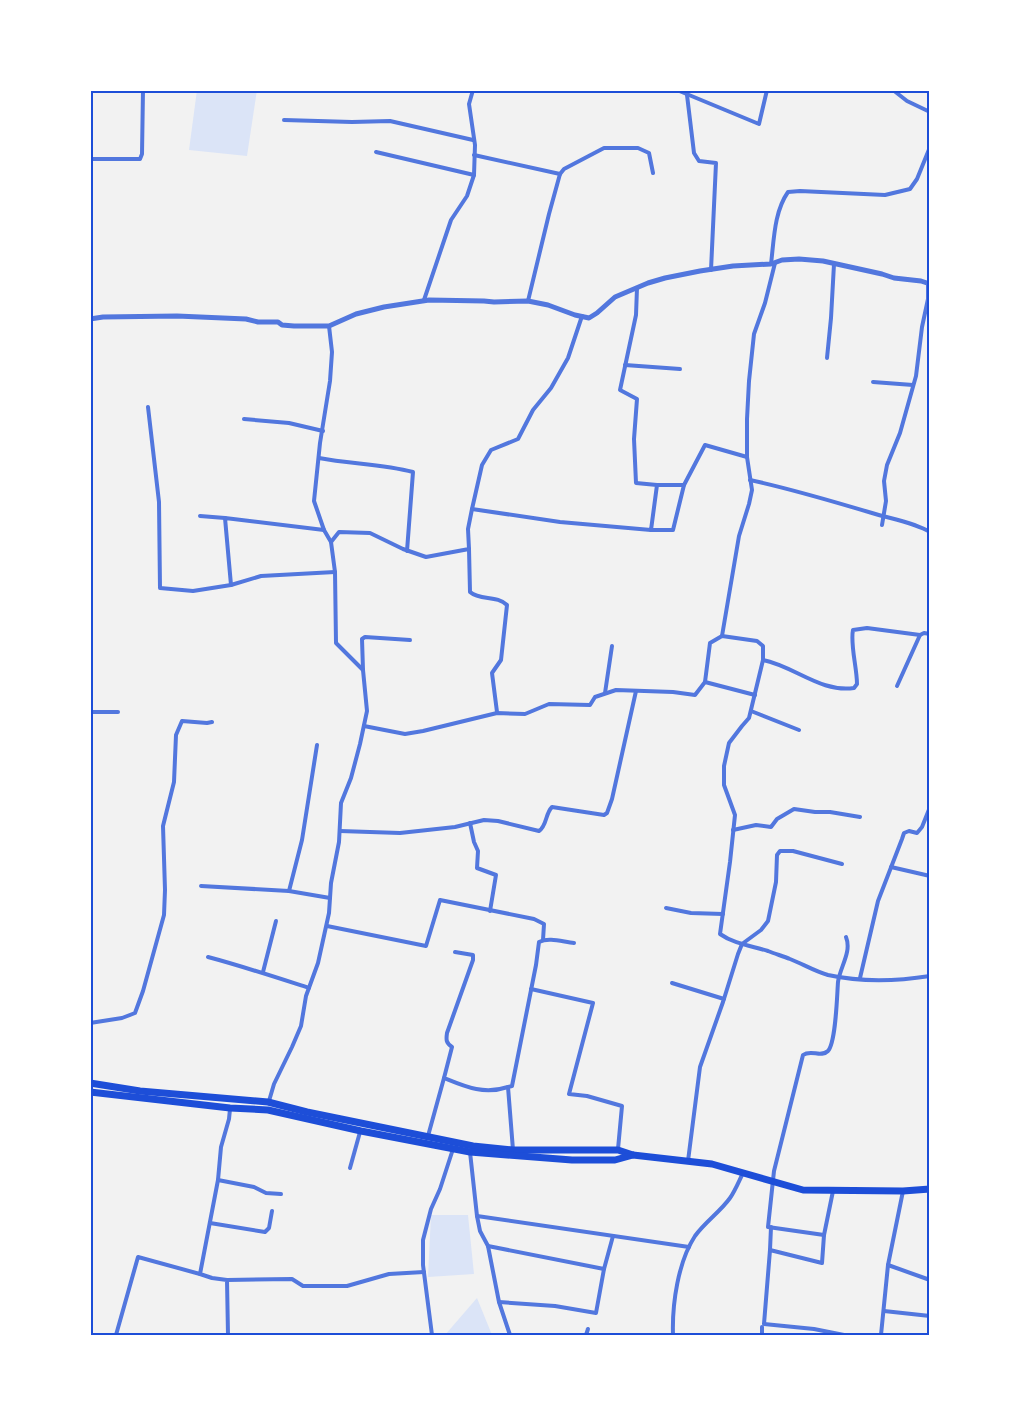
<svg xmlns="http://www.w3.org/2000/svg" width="1020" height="1425" viewBox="0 0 1020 1425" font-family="'Fira Sans',sans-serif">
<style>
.green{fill:#dbe4f7}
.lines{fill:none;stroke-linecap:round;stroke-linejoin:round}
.minor{stroke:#5277de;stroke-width:4}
.tertiary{stroke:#5277de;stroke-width:5}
.primary{stroke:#1d4ed8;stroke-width:7}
.neatline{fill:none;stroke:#1d4ed8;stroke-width:2}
</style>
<rect width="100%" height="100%" fill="#f2f2f2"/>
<!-- green -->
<g class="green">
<polygon points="197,90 257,90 247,156 189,150"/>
<polygon points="431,1215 468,1215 474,1274 428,1277"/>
<polygon points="477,1298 492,1335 445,1335"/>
</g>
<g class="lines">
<!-- minor -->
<g class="minor">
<polyline points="677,90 759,124 767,90"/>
<polyline points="893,90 907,101 930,112"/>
<polyline points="687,95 694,153 699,161 716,163 711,270"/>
<polyline points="284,120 352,122 390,121 473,140"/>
<polyline points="376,152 474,175"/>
<polyline points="474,155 560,174"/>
<polyline points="90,159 140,159 142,154 143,90"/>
<path d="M771,264C774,240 774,212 788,192L800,191L885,195L910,189L917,179L930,147"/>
<polyline points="637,288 636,315 620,390 637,399 634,439 636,483 657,485"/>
<polyline points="424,300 451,220 467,196 474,175 475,145 469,104 473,90"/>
<polyline points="528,301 549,214 560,174 564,169 604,148 638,148 649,153 653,173"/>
<polyline points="827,358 831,318 834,264"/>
<polyline points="625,365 680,369"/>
<polyline points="873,382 913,385"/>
<polyline points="148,407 159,502 160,588 193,591 231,585 261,576 335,572"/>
<polyline points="244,419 289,423 323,431"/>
<path d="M319,458C350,464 382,464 413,472L407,551"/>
<path d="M750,480C792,489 832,501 872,513C891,519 913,522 930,532"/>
<polyline points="472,509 560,522 651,530 657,485 684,485 705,445 747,457"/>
<polyline points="200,516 225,518"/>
<polyline points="882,525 886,501 884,481 887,465 900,433 916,376 922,327 928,299 928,283"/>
<polyline points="651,530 673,530 684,485"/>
<polyline points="331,542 339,532 370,533 403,549 426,557 469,549 468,529 472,509 482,465 491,450 518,439 533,410 551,388 568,358 582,316"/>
<path d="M469,549L470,592C480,601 497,595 507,605L501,660L492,673L497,712"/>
<polyline points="231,585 225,518 324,530"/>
<polyline points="722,636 739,536 749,504 752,490 747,457 747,419 749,381 754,334 765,303 775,263"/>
<path d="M763,660C794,666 821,693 854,688L857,684C857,668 850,644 853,630L867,628L920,635"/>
<polyline points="363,670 362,639 365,637 410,640"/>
<path d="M705,682L710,643L722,636L757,641L763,646V660L749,718L742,726L729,743L724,766V785L735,815L730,862L720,934C734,944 752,946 768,951C775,954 783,956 790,959C803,964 814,971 828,975C860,982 898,981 930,976"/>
<polyline points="897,686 920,635 924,633 930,634"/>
<polyline points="605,693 612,646"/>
<polyline points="751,711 799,730"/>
<polyline points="90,712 118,712"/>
<polyline points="364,726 405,734 423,731 497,713 525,714 549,704 590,705 595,697 616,690 673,692 695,695 705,682 755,695"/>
<polyline points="470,823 474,842 478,851 477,868 496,875 490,911"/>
<polyline points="733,830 756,825 771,827 777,819 794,809 815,812 830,812 860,817"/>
<path d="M340,831L400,833L455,827L484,820L498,821L539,831C547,826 545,814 552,807L604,815L607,813L612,799L636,691"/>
<polyline points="891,867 930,876"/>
<polyline points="201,886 289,891 330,898"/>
<polyline points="289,891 302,840 317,745"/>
<polyline points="666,908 691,913 723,914"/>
<polyline points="327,926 426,946 440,900 534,919 544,924 543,940"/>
<path d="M455,952L473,955V960L447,1033C446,1040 446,1043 452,1047L444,1078C466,1087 484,1095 508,1087"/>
<path d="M208,957C242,966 275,977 309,988"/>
<polyline points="263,972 276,921"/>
<polyline points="860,978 878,901 902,839 904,833 909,831 917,833 922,827 930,807"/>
<polyline points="672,983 724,999"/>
<polyline points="531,989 593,1003 569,1094 587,1096 622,1106 618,1149"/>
<polyline points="90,1023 122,1018 135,1013 143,991 164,915 165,890 163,826 174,782 176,735 182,721 207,723 212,722"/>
<polyline points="269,1101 274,1084 292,1047 301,1026 306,996 318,963 329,913 331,883 339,842 341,803 351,778 360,744 367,711 363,670 336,643 335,572 331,542 324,530 314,501 320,443 330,381 332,352 329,326"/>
<polyline points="428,1136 444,1078"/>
<path d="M513,1150L508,1087L512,1086L536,965L539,942C549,937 563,942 574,943"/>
<polyline points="470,1152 477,1216 480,1231 488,1246 499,1302 510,1335"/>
<polyline points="688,1161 700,1067 723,1002 738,954 742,944 761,930 768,921 776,882 777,855 780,851 793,851 842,864"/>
<polyline points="350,1168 360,1132"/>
<polyline points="218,1180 254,1187 266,1193 281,1194"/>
<polyline points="833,1191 824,1235 822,1263 770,1250 764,1324 814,1329 844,1335"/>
<polyline points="477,1216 689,1247"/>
<polyline points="210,1223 265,1232 269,1228 272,1211"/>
<path d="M824,1235L768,1227L774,1171L803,1055C811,1049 821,1058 828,1051C836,1042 837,995 838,982C840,967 852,952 846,937"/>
<polyline points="488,1246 604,1269 613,1236"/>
<polyline points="770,1250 771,1227"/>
<polyline points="888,1265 930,1280"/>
<polyline points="227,1280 292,1279 303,1286 347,1286 389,1274 424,1272"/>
<polyline points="499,1302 555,1306 596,1313 604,1269"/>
<polyline points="884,1311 930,1316"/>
<polyline points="762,1327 762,1335"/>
<polyline points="116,1335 138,1257 200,1274"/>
<polyline points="228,1335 227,1280 212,1278 200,1274 218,1180 221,1147 229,1119 230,1109"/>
<polyline points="432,1335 423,1265 423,1240 431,1209 440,1189 453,1149"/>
<polyline points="586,1335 588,1329"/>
<path d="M673,1335C672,1304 678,1262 695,1236C705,1222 720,1212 730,1198C735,1191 739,1181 743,1173"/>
<polyline points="881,1335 888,1265 903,1191"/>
</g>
<!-- tertiary -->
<polyline class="tertiary" points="90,319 103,317 177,316 246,319 258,322 278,322 282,325 294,326 329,326 356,314 384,307 429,300 484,301 494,302 528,301 548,305 575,315 589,318 597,313 615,297 648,283 665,278 700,271 733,266 771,264 782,260 799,259 823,261 882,274 894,278 921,281 930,284"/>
<!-- primary -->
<g class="primary">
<polyline points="90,1083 140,1091 268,1102 307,1112 473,1146 513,1150 618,1150 633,1155 712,1164 803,1190 903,1191 930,1189"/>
<polyline points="90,1092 230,1108 268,1110 361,1131 470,1152 572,1160 615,1160 633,1155"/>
</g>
</g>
<!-- border -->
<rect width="1020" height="1425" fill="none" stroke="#ffffff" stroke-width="183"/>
<rect x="92" y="92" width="836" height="1242" class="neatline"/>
</svg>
